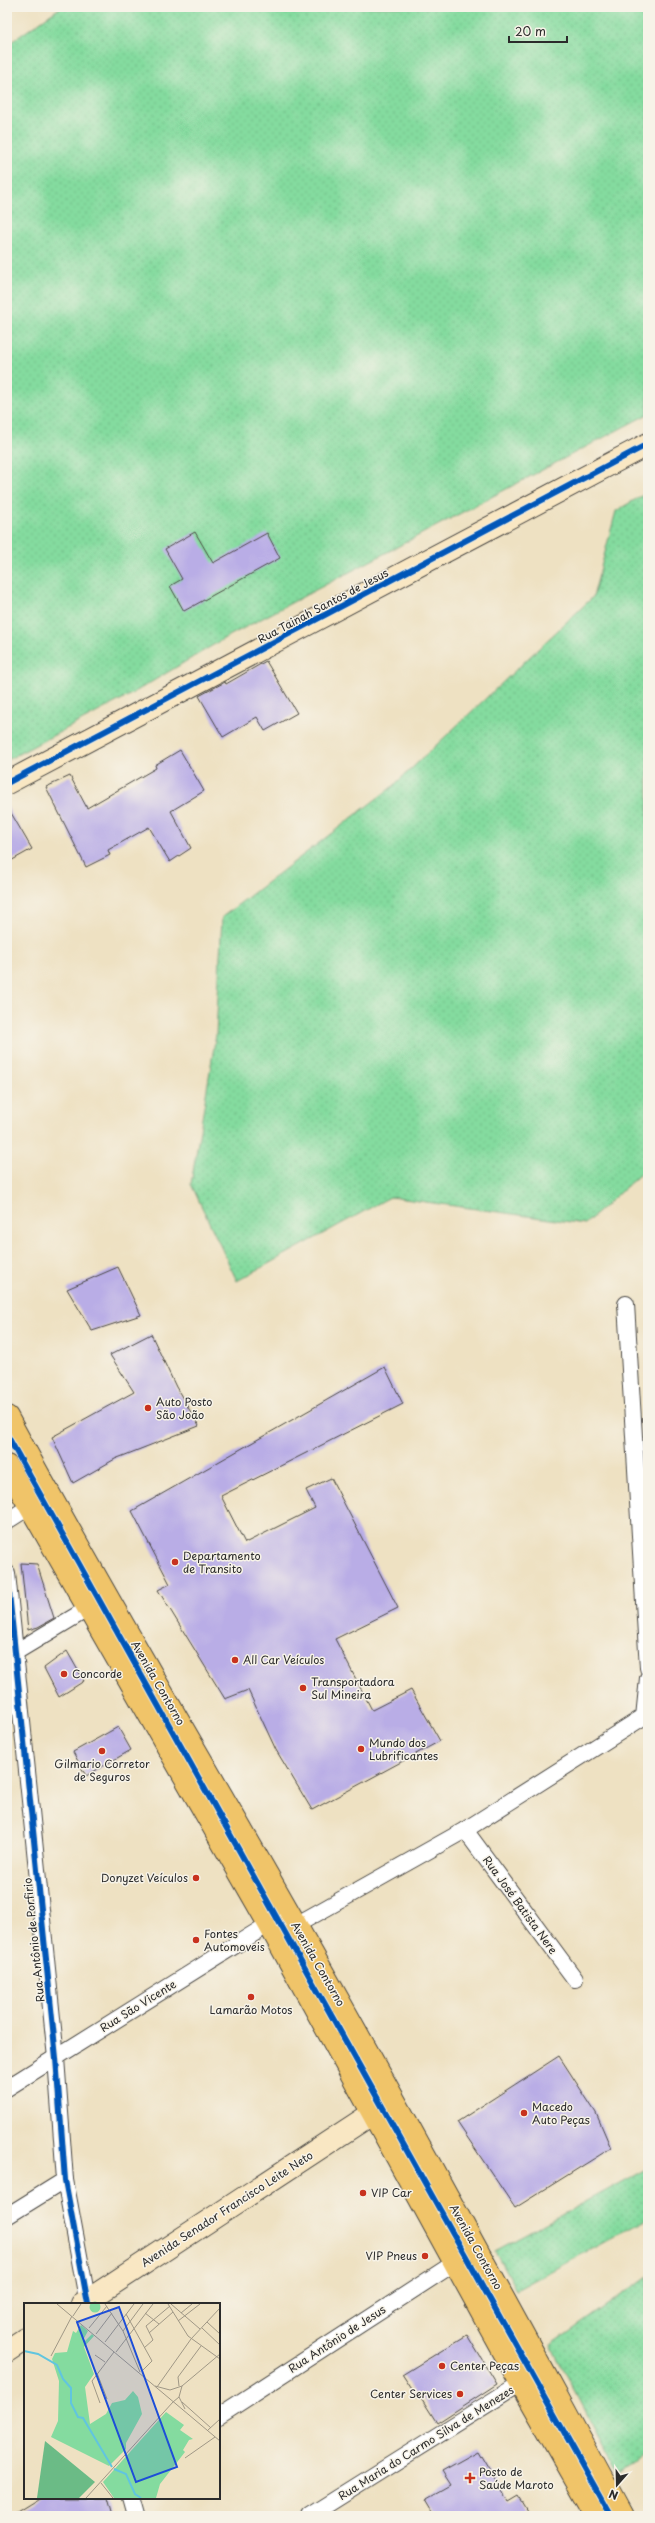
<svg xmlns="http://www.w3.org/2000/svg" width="655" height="2523" viewBox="0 0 655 2523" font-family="'Playpen Sans',sans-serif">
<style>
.grass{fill:url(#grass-dots);stroke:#588365}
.building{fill:#b9ade6}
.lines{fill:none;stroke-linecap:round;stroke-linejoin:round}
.street-casing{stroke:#484642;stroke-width:18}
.secondary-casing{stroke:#484642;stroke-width:24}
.primary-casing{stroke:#484642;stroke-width:24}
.street{stroke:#fff;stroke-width:16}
.secondary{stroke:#f9e7c3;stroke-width:22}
.primary{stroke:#f0c469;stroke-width:22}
.cycleway-casing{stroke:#f7f3e8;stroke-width:8}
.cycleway{stroke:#0057b8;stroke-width:6}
.poi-dot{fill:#c8321e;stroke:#f7f3e8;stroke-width:1.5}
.labels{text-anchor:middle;stroke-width:3;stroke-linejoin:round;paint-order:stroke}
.street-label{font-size:11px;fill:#2b2b2b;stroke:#f7f3e8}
.poi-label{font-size:11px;fill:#2b2b2b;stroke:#f7f3e8;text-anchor:start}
.inset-river{fill:none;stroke:#61c5df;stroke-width:2}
.inset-road{fill:none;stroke:#a09886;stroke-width:1}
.view{fill:#1d4ed8;fill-opacity:0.15;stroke:#1d4ed8;stroke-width:2}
.inset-edge{fill:none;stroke:#2b2b2b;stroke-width:2}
</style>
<defs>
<pattern id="grass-dots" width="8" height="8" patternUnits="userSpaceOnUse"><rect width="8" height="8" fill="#84db9f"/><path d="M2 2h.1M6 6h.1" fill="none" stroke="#72bc89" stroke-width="1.8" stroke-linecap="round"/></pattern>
</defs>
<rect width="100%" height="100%" fill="#f7f3e8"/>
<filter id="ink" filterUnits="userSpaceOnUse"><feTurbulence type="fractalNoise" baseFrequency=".025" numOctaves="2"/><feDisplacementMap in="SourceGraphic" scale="8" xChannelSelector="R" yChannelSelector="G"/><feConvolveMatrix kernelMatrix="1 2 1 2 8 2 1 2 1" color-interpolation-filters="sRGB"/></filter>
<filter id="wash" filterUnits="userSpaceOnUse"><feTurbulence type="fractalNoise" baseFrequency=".012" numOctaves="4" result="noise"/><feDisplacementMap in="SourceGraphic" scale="16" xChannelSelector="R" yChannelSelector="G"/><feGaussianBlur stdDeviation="0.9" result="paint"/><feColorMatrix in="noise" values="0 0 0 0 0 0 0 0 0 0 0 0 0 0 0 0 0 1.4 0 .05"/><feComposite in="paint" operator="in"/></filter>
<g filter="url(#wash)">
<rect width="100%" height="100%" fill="#eee1c2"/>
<!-- grass -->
<g class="grass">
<polygon points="61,7 648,7 648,414 225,638 128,696 7,760 7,45"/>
<polygon points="648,492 648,1167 585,1224 390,1197 237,1281 191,1184 216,1035 222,917 392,787 593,597 616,511"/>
<polygon points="648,2168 648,2224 645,2220 516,2290 495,2251"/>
<polygon points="648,2276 648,2450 618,2473 551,2345"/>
</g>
<g id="blocks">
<!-- building -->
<g class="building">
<polygon points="195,532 213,563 267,533 280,558 184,611 170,586 182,579 165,549"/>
<polygon points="266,661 297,713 265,731 257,717 223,737 199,696 225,682 226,684"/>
<polygon points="180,750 204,791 171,811 191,848 170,862 149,827 108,850 110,855 86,867 46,787 70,776 87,808 156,768 155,765"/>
<polygon points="7,806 32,849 7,863"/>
<polygon points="118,1267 141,1315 92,1331 67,1289"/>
<polygon points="151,1334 176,1387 199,1426 115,1459 73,1483 52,1437 134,1392 110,1355"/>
<polygon points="385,1367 403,1404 221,1496 245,1543 315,1508 306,1490 331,1478 398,1608 335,1639 372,1710 411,1690 440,1741 312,1810 276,1750 248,1690 225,1699 158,1590 170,1584 132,1511"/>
<polygon points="21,1563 37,1564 54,1618 38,1627 28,1630"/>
<polygon points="67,1651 84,1681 59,1697 44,1668"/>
<polygon points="118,1727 131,1750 86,1776 73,1752"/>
<polygon points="559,2056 596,2113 611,2148 515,2208 457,2122"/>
<polygon points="467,2335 497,2384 437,2423 420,2396 417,2398 402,2375"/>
<polygon points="478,2451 508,2502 518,2496 530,2516 436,2516 426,2499 451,2485 442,2471"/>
<polygon points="41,2498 108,2498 113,2516 12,2516"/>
</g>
</g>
</g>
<g filter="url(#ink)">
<use href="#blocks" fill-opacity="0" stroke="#484642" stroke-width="1"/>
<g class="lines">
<defs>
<g id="street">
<polyline points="626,1304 648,1668"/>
<polyline points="7,1521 29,1507"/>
<polyline points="7,1573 56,2058 65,2180 88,2304"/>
<polyline points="14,1653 89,1608"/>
<polyline points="644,1717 648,1678"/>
<polyline points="465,1830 575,1979"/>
<polyline points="296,1925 465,1830 648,1714"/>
<polyline points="7,2088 269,1924"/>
<polyline points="7,2216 65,2180"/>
<polyline points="219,2416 456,2262"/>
<polyline points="131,2498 136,2516"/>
<polyline points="309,2516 521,2383"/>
</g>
<g id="secondary">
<polyline points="7,783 648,444"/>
<polyline points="82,2304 373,2113"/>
<polyline points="7,2351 25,2339"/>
</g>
<g id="primary">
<path d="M7,1417C100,1590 201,1758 298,1929C409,2123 515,2320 622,2516"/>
<polyline points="7,1466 269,1924 521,2383 597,2516"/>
</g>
</defs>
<!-- street casing -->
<use href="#street" class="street-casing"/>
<!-- secondary casing -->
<use href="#secondary" class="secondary-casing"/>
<!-- primary casing -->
<use href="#primary" class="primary-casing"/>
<!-- street -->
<use href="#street" class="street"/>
<!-- secondary -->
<use href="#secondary" class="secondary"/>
<!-- primary -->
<use href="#primary" class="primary"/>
<defs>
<g id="cycleway">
<polyline points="7,783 648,444"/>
<polyline points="7,1435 611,2516"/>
<polyline points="7,1573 56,2058 65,2180 88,2304"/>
</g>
</defs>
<!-- cycleway casing -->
<use href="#cycleway" class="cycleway-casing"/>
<!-- cycleway -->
<use href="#cycleway" class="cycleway"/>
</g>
</g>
<!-- markers -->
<g class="poi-dot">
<circle cx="148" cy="1408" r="4"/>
<circle cx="175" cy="1562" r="4"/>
<circle cx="235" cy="1660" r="4"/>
<circle cx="64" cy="1674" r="4"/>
<circle cx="303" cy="1688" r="4"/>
<circle cx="361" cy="1749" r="4"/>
<circle cx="102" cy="1751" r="4"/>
<circle cx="196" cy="1878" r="4"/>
<circle cx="196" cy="1940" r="4"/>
<circle cx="251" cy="1997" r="4"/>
<circle cx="524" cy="2113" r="4"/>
<circle cx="363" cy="2193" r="4"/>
<circle cx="425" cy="2256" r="4"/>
<circle cx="442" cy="2366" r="4"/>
<circle cx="460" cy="2394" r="4"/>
<path d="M468 2472h4v4h4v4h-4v4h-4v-4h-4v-4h4z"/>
</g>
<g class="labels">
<!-- street labels -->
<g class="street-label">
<text transform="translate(323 606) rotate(-28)" y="4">Rua Tainah Santos de Jesus</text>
<text transform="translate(158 1683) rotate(60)" y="4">Avenida Contorno</text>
<text transform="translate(520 1905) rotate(54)" y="4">Rua José Batista Nere</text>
<text transform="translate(34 1940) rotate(-96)" y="4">Rua Antônio de Porfirio</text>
<text transform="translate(318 1964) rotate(60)" y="4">Avenida Contorno</text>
<text transform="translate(138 2006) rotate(-32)" y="4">Rua São Vicente</text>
<text transform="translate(227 2209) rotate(-33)" y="4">Avenida Senador Francisco Leite Neto</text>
<text transform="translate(476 2247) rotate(61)" y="4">Avenida Contorno</text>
<text transform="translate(337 2339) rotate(-33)" y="4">Rua Antônio de Jesus</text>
<text transform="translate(426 2443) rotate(-32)" y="4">Rua Maria do Carmo Silva de Menezes</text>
</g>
<!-- poi labels -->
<g class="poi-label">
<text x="156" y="1406">Auto Posto<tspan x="156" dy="13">São João</tspan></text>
<text x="183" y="1560">Departamento<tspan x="183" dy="13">de Transito</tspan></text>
<text x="243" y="1664">All Car Veículos</text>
<text x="72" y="1678">Concorde</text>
<text x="311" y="1686">Transportadora<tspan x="311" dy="13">Sul Mineira</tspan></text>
<text x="369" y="1747">Mundo dos<tspan x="369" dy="13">Lubrificantes</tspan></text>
<text x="102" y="1768" text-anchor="middle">Gilmario Corretor<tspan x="102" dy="13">de Seguros</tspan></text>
<text x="188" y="1882" text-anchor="end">Donyzet Veículos</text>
<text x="204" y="1938">Fontes<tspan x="204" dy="13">Automoveis</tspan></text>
<text x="251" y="2014" text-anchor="middle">Lamarão Motos</text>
<text x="532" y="2111">Macedo<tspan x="532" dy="13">Auto Peças</tspan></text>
<text x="371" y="2197">VIP Car</text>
<text x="417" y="2260" text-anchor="end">VIP Pneus</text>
<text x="450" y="2370">Center Peças</text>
<text x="452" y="2398" text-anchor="end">Center Services</text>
<text x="479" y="2476">Posto de<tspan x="479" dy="13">Saúde Maroto</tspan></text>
</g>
</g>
<!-- overview -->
<g transform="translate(24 2303)">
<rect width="196" height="196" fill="#eee1c2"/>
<path d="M57,22L64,28L59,37L61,38L68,31L70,33L60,44L70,71L61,84L66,121L82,111L88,100L101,97L109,88L114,94L118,111L102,140V146L85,163L27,134L34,118L35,78L28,56L31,50L43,49L49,28L52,30ZM142,109L160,122L156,127L169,136L165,137L159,147L161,149L136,181L132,195H90L79,179Z" fill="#84db9f"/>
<path d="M21,138L71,179L55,195H13Z" fill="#6bbb86"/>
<path d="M65.5 4a5.5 5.5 0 1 1 11 0a5.5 5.5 0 1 1-11 0Z" fill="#84db9f"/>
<path class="inset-river" d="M0,48L14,51L33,62L39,76L47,85V100L54,114L59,115L88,164M90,166L102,171L111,191L117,195"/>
<path class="inset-road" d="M33,1L196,138M81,1L99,28L116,69M144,1L164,33L196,56M147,1L176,26M121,10L135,21M157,10L168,1M102,11L128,58L118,68M49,13L57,1M154,18L176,1M183,19L196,31M65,25L83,3M178,25L196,42M99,28L119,1M125,30L149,9M72,31L88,10M81,39L110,1M120,45L129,37L122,23L146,3M92,49L129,1M71,52L81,59M27,53L48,13M73,70L83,96M131,83L146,87L158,83L196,51M155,83L154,74L177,43M133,84L167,36L196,5M155,94L161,106M149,99L155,94L158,83M158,99L187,125M76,100L68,78L90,49M184,127L196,116M161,155L191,134M77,180L89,195M62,195L149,99"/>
<path class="view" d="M95,4L153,164L112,179L53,19Z"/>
<rect width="196" height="196" class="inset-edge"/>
</g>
<!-- margin -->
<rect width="655" height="2523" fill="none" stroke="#f7f3e8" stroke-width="24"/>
<!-- north arrow -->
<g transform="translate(617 2485) rotate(200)" stroke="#f7f3e8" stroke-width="3" paint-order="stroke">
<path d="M0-3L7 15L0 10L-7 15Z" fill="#2b2b2b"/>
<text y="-6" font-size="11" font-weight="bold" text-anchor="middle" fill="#2b2b2b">N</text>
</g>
<!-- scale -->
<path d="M509 36v6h58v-6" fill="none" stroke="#2b2b2b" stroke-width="2"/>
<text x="515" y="36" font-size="12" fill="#2b2b2b" stroke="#f7f3e8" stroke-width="3" paint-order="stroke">20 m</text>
</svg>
